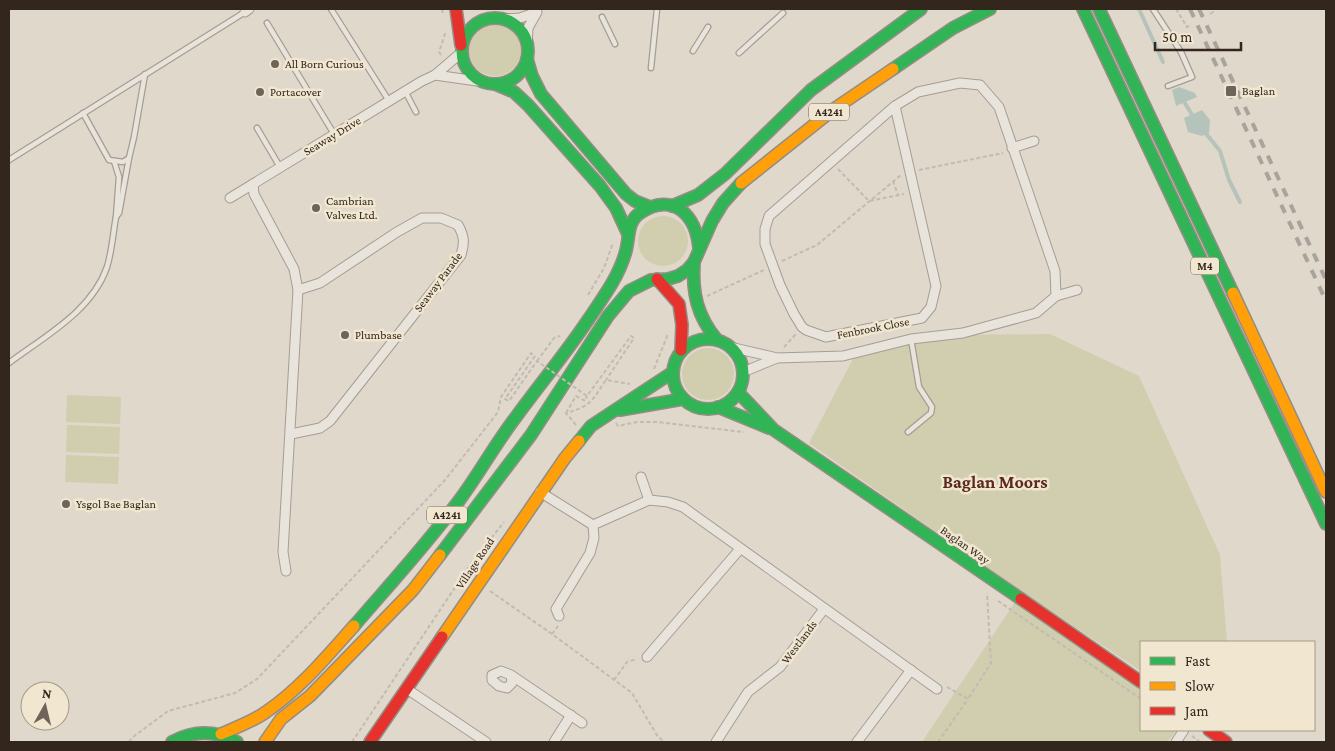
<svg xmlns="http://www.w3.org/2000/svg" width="1335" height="751" viewBox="0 0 1335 751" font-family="'Crimson Pro',serif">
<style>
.green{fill:#d0ceae}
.water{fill:#b5c4ba}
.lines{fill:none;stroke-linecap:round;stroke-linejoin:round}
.stream{stroke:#b5c4ba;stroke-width:4}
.lane-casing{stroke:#a59d94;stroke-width:7}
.street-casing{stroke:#a59d94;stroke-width:11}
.fast-casing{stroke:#948d84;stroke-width:14}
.slow-casing{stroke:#948d84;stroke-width:14}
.jam-casing{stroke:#948d84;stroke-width:14}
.path{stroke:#c1bbb3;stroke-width:2;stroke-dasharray:4 2.5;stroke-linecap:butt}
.lane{stroke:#e8e4dc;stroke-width:4.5}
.street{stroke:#e8e4dc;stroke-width:9}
.fast{stroke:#30b455;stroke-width:11}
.slow{stroke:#ff9f0a;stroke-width:11}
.jam{stroke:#e5322d;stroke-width:11}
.rail{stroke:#a8a39c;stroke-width:4;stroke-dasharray:9 9;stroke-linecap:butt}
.path-bridge{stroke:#c1bbb3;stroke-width:2;stroke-dasharray:4 2.5;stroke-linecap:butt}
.poi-dot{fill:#6f645a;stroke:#f1e6d0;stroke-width:2}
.labels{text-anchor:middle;stroke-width:5;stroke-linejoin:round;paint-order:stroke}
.shield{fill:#f1e6d0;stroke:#6b6053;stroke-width:1}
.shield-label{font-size:11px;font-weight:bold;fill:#32261d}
.poi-label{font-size:12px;fill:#32261d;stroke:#f1e6d0;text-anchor:start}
.street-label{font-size:12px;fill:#32261d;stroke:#f1e6d0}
.district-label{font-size:18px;font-weight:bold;fill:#5a2a21;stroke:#f1e6d0}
</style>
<rect width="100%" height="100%" fill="#e0d8ca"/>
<!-- green -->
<g class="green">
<circle cx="495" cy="50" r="26"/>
<circle cx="663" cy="241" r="25"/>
<polygon points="1050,334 1139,376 1220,555 1227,642 1141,642 1141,671 1022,592 809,443 854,357 909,341 961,335"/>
<circle cx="708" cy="374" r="26"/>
<polygon points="67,395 121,397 120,424 66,422"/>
<polygon points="67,425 120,427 119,454 66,452"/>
<polygon points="66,455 119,457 118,484 65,482"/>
<polygon points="1015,602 1141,687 1141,730 1177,730 1167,742 922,742"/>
</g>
<!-- water -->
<g class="water">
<polygon points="1179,87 1195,93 1197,97 1176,106 1172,90"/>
<polygon points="1202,110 1210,120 1209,133 1202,136 1188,132 1184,118"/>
</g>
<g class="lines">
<!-- stream -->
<g class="stream">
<polyline points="1139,9 1163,62"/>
<polyline points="1183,100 1194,118"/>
<polyline points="1204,131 1220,151 1229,180 1240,202"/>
</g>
<defs>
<g id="lane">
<polyline points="331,9 389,101"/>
<polyline points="1153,9 1181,52 1192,77 1168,86"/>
<polyline points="602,17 615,44"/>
<polyline points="267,23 334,134"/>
<polyline points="693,51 708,27"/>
<polyline points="739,53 783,13"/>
<polyline points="651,68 657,9"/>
<polyline points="405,91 416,112"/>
<polyline points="83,113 109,160 123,162 129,158 134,137 145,74"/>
<polyline points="257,128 280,167"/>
<polyline points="9,160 245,12"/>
<polyline points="114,161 119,177 116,217 119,213 129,158"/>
<path d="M9,363C45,336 92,311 107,267C112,251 113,233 116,217"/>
<polyline points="908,432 931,413 932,407 919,387 911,339"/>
</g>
<g id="street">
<polyline points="245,12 249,9"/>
<polyline points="503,19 520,18 537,12 528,28 527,47"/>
<polyline points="462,52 435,75 484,82"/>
<polyline points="1012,148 1034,141"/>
<polyline points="253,184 254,194 294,269 298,290 283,552 286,571"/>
<polyline points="230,198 422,81 435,75"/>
<polyline points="1056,296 1077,290"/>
<polyline points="730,347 777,358 843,356 911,339 963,333 1036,313 1056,296 1055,271 999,107 980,85 960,83 918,92 895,106 769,216 765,229 765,244 780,285 794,314 802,327 806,330 826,337 922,318 931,307 936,286 895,106"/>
<polyline points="743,372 777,358"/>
<path d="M291,434L320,428L330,421L461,255C465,242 464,236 458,225L441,218H422L397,232L320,283L298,290"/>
<polyline points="641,477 649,500"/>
<polyline points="540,492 593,525 649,500 668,502 683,507 937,689"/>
<polyline points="559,616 556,609 590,553 594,538 593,525"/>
<polyline points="647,657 740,549"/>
<polyline points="511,675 512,683 507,688 499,686 492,680 492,675 501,671 511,675 582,723"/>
<polyline points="407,689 486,742"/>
<polyline points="554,742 571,715"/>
<polyline points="716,742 748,692 780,667 824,609"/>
<polyline points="857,742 911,670"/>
<polyline points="1176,742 1184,730"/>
</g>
<g id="fast">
<polyline points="1083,9 1326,524"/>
<polyline points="1099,9 1233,293"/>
<circle cx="495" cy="51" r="33"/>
<polyline points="527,59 532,76 541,94 626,194 635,201 650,207"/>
<polyline points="893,69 953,28 990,9"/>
<polyline points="495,84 514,92 528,105 600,186 616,208 628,234"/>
<polyline points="672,206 698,195 725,174 811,90 921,9"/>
<path d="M694,262C692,293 697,316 717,340"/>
<circle cx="708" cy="374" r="35"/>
<polyline points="738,392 774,430 1021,599"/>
<polyline points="718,407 769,428"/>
<polyline points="620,410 683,399"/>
<polyline points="579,441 591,426 673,372"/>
<polyline points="440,555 531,435 608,316 629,291 651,280 668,279 678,276 687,270 694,262 712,221 723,203 741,183"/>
<path d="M354,626C390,584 428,543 461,498C480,472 496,443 516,417C540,384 566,353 588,320C602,299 618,278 625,254C630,240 626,222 640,213C673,191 696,215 699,248"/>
<path d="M172,742C194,730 215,730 237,742"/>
</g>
<g id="slow">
<polyline points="741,183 834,109 893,69"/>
<polyline points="1233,293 1326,492"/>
<polyline points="442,637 565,458 579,441"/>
<path d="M221,734C237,727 252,722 266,712C300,689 327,656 354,626"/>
<polyline points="265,742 281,719 310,696 413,590 440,555"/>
</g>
<g id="jam">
<polyline points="456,9 461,45"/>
<polyline points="657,279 679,304 682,325 681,350"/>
<polyline points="1021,599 1141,682"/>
<polyline points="1209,730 1226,742"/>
<polyline points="370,742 442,637"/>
</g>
</defs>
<!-- lane casing -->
<use href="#lane" class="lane-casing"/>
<!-- street casing -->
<use href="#street" class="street-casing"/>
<!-- fast casing -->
<use href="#fast" class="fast-casing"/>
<!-- slow casing -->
<use href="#slow" class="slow-casing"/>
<!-- jam casing -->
<use href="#jam" class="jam-casing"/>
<!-- path -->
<g class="path">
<polyline points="442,9 443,14"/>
<polyline points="1176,9 1187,27 1189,26"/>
<polyline points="1210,14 1213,12 1211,9"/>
<polyline points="441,55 439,52 446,31"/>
<polyline points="838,169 869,201 904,194"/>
<polyline points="919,170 1003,153"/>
<polyline points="893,181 898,195"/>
<polyline points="782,261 817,245 901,175"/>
<polyline points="588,295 604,268 613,243"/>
<polyline points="707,296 764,270"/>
<polyline points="784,347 796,334"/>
<polyline points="537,361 554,338 560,336"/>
<polyline points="654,369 668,334"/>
<polyline points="566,413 576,396 585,401 587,396"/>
<polyline points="616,423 618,426 637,422 658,422 744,432"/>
<path d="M576,425L566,413C591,406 591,402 606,380L630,384"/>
<polyline points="490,591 552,634 632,693 658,737 665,742"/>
<polyline points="998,601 1141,699"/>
<polyline points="552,634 558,626"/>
<polyline points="614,680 627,662 637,659"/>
<polyline points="947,687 968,699 991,663 987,593"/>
<polyline points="1192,736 1200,742"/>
<polyline points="129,742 133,737 168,711 235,693 257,679 445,480 498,412 501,397 531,353 535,356"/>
<polyline points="352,742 470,565 504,522"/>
<polyline points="938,742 968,699"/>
</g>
<!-- lane -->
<use href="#lane" class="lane"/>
<!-- street -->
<use href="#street" class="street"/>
<!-- fast -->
<use href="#fast" class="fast"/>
<!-- slow -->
<use href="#slow" class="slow"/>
<!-- jam -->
<use href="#jam" class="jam"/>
<!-- rail -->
<g class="rail">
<polyline points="1190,9 1326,301"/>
<polyline points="1199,9 1326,280"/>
</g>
<!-- path-bridge -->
<polyline class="path-bridge" points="535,356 505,399 509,401 537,361 587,396 631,336 634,338 606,380"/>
</g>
<!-- markers -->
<g class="poi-dot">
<circle cx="275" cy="64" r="5"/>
<rect x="1225" y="85" width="12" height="12" rx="2.5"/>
<circle cx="260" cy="92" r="5"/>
<circle cx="316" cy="208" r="5"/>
<circle cx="345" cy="335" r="5"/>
<circle cx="66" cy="504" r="5"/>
</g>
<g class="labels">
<!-- shield labels -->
<g class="shield">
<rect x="809" y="103.5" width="40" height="17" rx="4"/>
<rect x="1191" y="257.5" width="28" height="17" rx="4"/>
<rect x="427" y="506.5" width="40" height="17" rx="4"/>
</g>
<g class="shield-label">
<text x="829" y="116">A4241</text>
<text x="1205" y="270">M4</text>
<text x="447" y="519">A4241</text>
</g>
<!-- poi labels -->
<g class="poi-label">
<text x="285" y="68">All Born Curious</text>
<text x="1242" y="95">Baglan</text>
<text x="270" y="96">Portacover</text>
<text x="326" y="205">Cambrian<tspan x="326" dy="14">Valves Ltd.</tspan></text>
<text x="355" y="339">Plumbase</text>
<text x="76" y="508">Ysgol Bae Baglan</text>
</g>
<!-- street labels -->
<g class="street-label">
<text transform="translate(332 136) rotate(-31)" y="4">Seaway Drive</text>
<text transform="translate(438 282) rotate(-53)" y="4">Seaway Parade</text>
<text transform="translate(873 328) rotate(-11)" y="4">Fenbrook Close</text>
<text transform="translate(965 545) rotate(35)" y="4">Baglan Way</text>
<text transform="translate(475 563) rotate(-56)" y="4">Village Road</text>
<text transform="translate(799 642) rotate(-53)" y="4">Westlands</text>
</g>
<!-- district labels -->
<g class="district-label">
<text x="995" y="488">Baglan Moors</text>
</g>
</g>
<!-- border -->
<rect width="1335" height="751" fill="none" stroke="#32261d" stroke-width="20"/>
<!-- legend -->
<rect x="1140" y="641" width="175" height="90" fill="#f1e6d0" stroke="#a59988"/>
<rect x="1150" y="657" width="25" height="8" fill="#30b455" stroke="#a59988"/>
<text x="1185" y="666" font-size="15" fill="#32261d">Fast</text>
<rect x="1150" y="682" width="25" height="8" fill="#ff9f0a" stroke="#a59988"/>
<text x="1185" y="691" font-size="15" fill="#32261d">Slow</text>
<rect x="1150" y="707" width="25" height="8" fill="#e5322d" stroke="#a59988"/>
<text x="1185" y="716" font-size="15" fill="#32261d">Jam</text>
<!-- north arrow -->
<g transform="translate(45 706) rotate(8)"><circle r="24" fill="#f1e6d0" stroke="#a59988"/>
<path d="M0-4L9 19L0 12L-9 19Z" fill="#6f645a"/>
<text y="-8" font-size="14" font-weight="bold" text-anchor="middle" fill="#32261d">N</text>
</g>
<!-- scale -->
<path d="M1155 42v8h86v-8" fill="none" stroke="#32261d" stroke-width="2.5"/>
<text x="1162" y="42" font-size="15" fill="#32261d" stroke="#f1e6d0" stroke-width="4" paint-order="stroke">50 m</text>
</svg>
